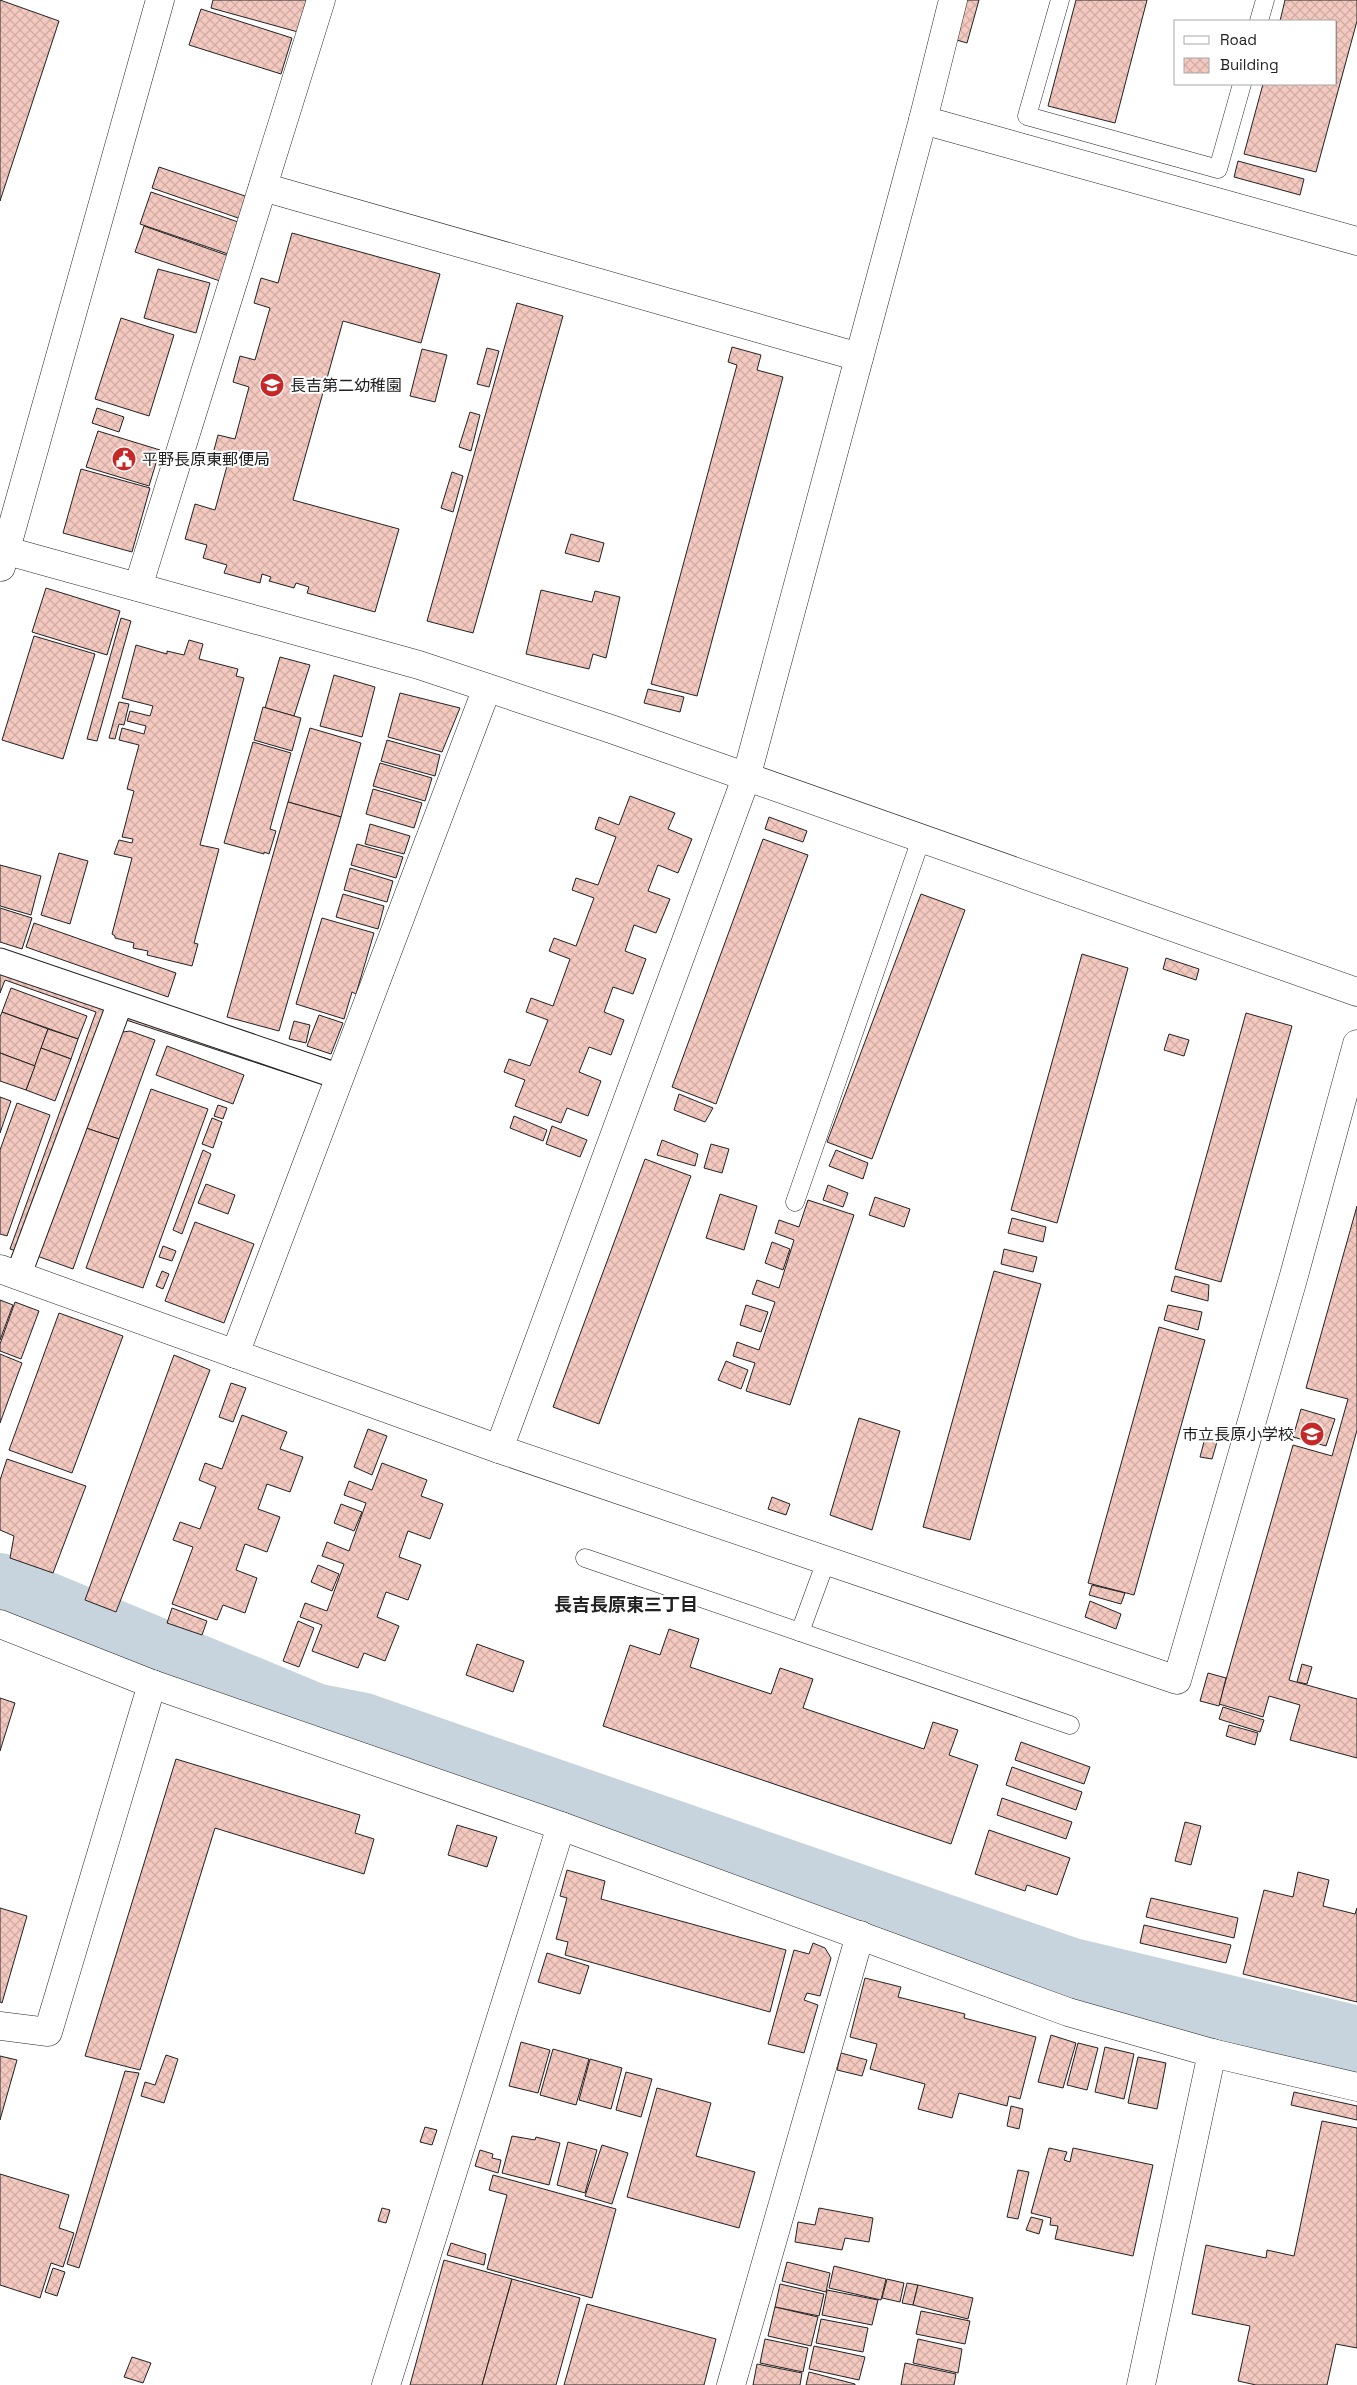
<svg xmlns="http://www.w3.org/2000/svg" width="1357" height="2385" viewBox="0 0 1357 2385" font-family="'Space Grotesk','Noto Sans JP',sans-serif">
<style>
.lines{fill:none;stroke-linecap:round;stroke-linejoin:round}
.river{stroke:#c7d3dd;stroke-width:68}
.building{fill:url(#building-cross-hatch);stroke:#222}
.service-casing{stroke:#222;stroke-width:19}
.pedestrian-casing{stroke:#222;stroke-width:27}
.minor-casing{stroke:#222;stroke-width:29}
.tertiary-casing{stroke:#222;stroke-width:29}
.service{stroke:#fff;stroke-width:18}
.pedestrian{stroke:#fff;stroke-width:25}
.minor{stroke:#fff;stroke-width:28}
.tertiary{stroke:#fff;stroke-width:28}
.labels{text-anchor:middle;stroke-width:4;stroke-linejoin:round;paint-order:stroke}
.poi-label{font-size:16px;fill:#222;stroke:#fff;text-anchor:start}
.neighbourhood-label{font-size:18px;font-weight:bold;fill:#222;stroke:#fff}
</style>
<defs>
<pattern id="building-cross-hatch" width="8" height="8" patternUnits="userSpaceOnUse" patternTransform="scale(1.25)"><rect width="8" height="8" fill="#f3c9c0"/><path d="M0 0l8 8M0 8l8-8" fill="none" stroke="#d0aca5"/></pattern>
</defs>
<rect width="100%" height="100%" fill="#fff"/>
<g class="lines">
<!-- river -->
<polyline class="river" points="0,1587 314,1717 360,1726 1068,1971 1357,2040"/>
</g>
<!-- building -->
<g class="building">
<polygon points="0,0 59,21 0,201"/>
<polygon points="213,0 307,0 298,32 211,8"/>
<polygon points="964,0 979,0 967,43 953,39"/>
<polygon points="1076,0 1147,0 1115,123 1048,106"/>
<polygon points="1285,0 1357,0 1357,21 1316,172 1244,154 1263,84 1336,84 1336,21 1280,21"/>
<polygon points="201,9 292,38 281,74 189,45"/>
<polygon points="1238,161 1304,179 1300,195 1234,177"/>
<polygon points="159,167 248,197 241,219 152,188"/>
<polygon points="151,192 241,223 231,255 140,224"/>
<polygon points="144,226 229,256 220,281 135,252"/>
<polygon points="292,233 440,274 421,343 343,321 293,500 399,529 375,612 307,593 309,587 296,583 294,588 269,581 271,577 262,574 260,583 224,573 227,565 203,558 207,545 185,539 195,504 215,510 227,466 211,461 218,435 235,439 249,387 233,382 240,356 255,360 270,308 254,303 261,278 278,283"/>
<polygon points="158,269 210,283 196,333 144,318"/>
<polygon points="517,303 563,316 473,633 427,621"/>
<polygon points="121,318 174,335 149,416 95,399"/>
<polygon points="732,347 761,355 757,370 783,377 697,696 651,684 737,365 728,362"/>
<polygon points="487,348 499,351 489,387 477,384"/>
<polygon points="422,349 447,355 435,402 410,396"/>
<polygon points="97,408 124,417 119,432 92,423"/>
<polygon points="470,412 480,415 471,451 459,447"/>
<polygon points="98,431 160,450 149,486 86,467"/>
<polygon points="81,469 150,488 132,552 63,533"/>
<polygon points="452,472 463,476 453,512 441,508"/>
<polygon points="571,534 604,543 599,562 565,553"/>
<polygon points="46,588 120,611 107,655 32,632"/>
<polygon points="541,590 592,602 595,591 620,597 606,658 593,654 589,669 526,654"/>
<polygon points="121,618 131,621 97,741 87,739"/>
<polygon points="34,636 95,654 63,759 2,740"/>
<polygon points="189,640 203,644 199,659 238,669 236,676 244,678 200,845 219,849 194,943 198,944 192,966 147,955 148,951 133,948 134,943 115,938 115,936 112,934 132,858 114,854 119,840 132,843 133,839 122,837 134,791 127,789 139,745 119,740 122,728 144,734 146,726 127,721 130,711 150,716 153,706 122,698 136,645 167,654 167,651 184,655"/>
<polygon points="280,657 310,665 294,716 265,708"/>
<polygon points="334,675 375,687 362,737 320,726"/>
<polygon points="648,689 684,697 680,712 644,703"/>
<polygon points="400,693 460,708 442,752 388,737"/>
<polygon points="119,702 129,704 124,725 119,724 115,739 109,738"/>
<polygon points="263,707 301,718 292,751 254,740"/>
<polygon points="310,728 361,743 341,817 288,802"/>
<polygon points="387,740 440,755 435,776 381,761"/>
<polygon points="253,742 291,753 270,829 276,831 269,854 264,852 264,854 224,843"/>
<polygon points="380,763 432,778 425,801 373,786"/>
<polygon points="373,789 422,803 414,828 366,814"/>
<polygon points="630,796 675,813 668,829 692,839 678,873 658,865 648,891 670,899 656,933 634,925 625,951 646,959 633,994 613,987 604,1012 624,1020 611,1055 589,1047 579,1072 601,1081 588,1116 567,1108 561,1123 515,1106 525,1080 504,1072 509,1059 530,1066 548,1020 526,1012 531,998 553,1006 570,959 549,951 554,938 576,946 594,898 572,890 576,878 598,885 616,837 595,829 599,817 619,825"/>
<polygon points="288,802 341,817 279,1031 227,1017"/>
<polygon points="769,817 807,831 803,842 765,829"/>
<polygon points="370,824 410,836 404,854 365,844"/>
<polygon points="763,839 808,855 716,1104 672,1087"/>
<polygon points="357,844 403,857 396,878 351,865"/>
<polygon points="59,853 88,861 70,924 41,915"/>
<polygon points="0,865 41,876 31,915 0,906"/>
<polygon points="350,868 393,881 387,902 344,890"/>
<polygon points="343,894 384,906 378,929 336,917"/>
<polygon points="921,894 965,910 872,1159 827,1142"/>
<polygon points="0,908 32,918 22,949 0,942"/>
<polygon points="322,918 374,933 356,994 352,992 344,1019 296,1004"/>
<polygon points="34,923 176,973 168,997 26,947"/>
<polygon points="1082,954 1128,968 1057,1223 1011,1210"/>
<polygon points="0,955 232,1029 334,1061 324,1085 117,1017 29,1255 10,1249 96,1012 5,980 0,993"/>
<polygon points="1166,958 1199,969 1196,980 1163,969"/>
<polygon points="11,988 87,1016 78,1039 2,1012"/>
<polygon points="2,1012 48,1029 35,1066 0,1053 0,1017"/>
<polygon points="1246,1013 1292,1026 1221,1282 1175,1269"/>
<polygon points="319,1015 343,1023 331,1054 307,1046"/>
<polygon points="294,1021 310,1025 306,1043 289,1039"/>
<polygon points="48,1029 78,1039 71,1059 41,1048"/>
<polygon points="130,1031 155,1040 119,1139 83,1127 116,1033"/>
<polygon points="1169,1034 1189,1040 1184,1056 1164,1050"/>
<polygon points="167,1046 244,1075 233,1104 156,1075"/>
<polygon points="41,1048 71,1059 55,1101 26,1090"/>
<polygon points="0,1053 35,1066 26,1090 0,1081"/>
<polygon points="151,1089 208,1109 143,1288 86,1268"/>
<polygon points="679,1094 713,1108 705,1122 674,1110"/>
<polygon points="0,1097 11,1101 0,1133"/>
<polygon points="17,1103 50,1115 7,1236 0,1234 0,1150"/>
<polygon points="218,1105 227,1108 223,1119 214,1116"/>
<polygon points="514,1116 547,1130 543,1141 510,1128"/>
<polygon points="212,1118 222,1122 213,1148 202,1144"/>
<polygon points="552,1126 587,1140 580,1157 546,1144"/>
<polygon points="83,1127 119,1139 73,1269 37,1256"/>
<polygon points="662,1140 698,1154 695,1166 657,1155"/>
<polygon points="711,1144 729,1149 722,1173 704,1168"/>
<polygon points="203,1150 211,1154 182,1234 173,1230"/>
<polygon points="836,1150 868,1163 863,1179 829,1166"/>
<polygon points="645,1159 691,1176 599,1424 553,1407"/>
<polygon points="206,1184 235,1195 228,1214 198,1203"/>
<polygon points="828,1185 848,1193 843,1207 823,1200"/>
<polygon points="720,1194 757,1206 744,1250 706,1238"/>
<polygon points="875,1197 910,1209 904,1227 869,1215"/>
<polygon points="808,1200 854,1215 790,1405 746,1391 755,1363 733,1356 737,1342 759,1350 775,1302 752,1294 757,1280 779,1288 794,1240 775,1233 779,1220 799,1227"/>
<polygon points="1357,1206 1357,1430 1289,1680 1357,1699 1357,1758 1290,1740 1300,1705 1269,1696 1263,1717 1219,1704 1293,1445 1332,1456 1348,1399 1306,1388"/>
<polygon points="1012,1218 1046,1227 1043,1242 1008,1233"/>
<polygon points="195,1222 254,1244 224,1323 165,1301"/>
<polygon points="772,1242 790,1249 783,1270 765,1263"/>
<polygon points="163,1246 176,1251 172,1261 159,1257"/>
<polygon points="1004,1249 1037,1257 1033,1272 1001,1264"/>
<polygon points="162,1271 169,1274 163,1289 156,1286"/>
<polygon points="994,1271 1041,1284 970,1540 923,1527"/>
<polygon points="1175,1276 1209,1285 1208,1301 1171,1291"/>
<polygon points="0,1300 13,1305 0,1340"/>
<polygon points="15,1302 39,1311 21,1359 0,1351 0,1344"/>
<polygon points="746,1305 768,1312 761,1332 740,1325"/>
<polygon points="1168,1305 1202,1312 1198,1330 1164,1320"/>
<polygon points="59,1313 123,1336 72,1473 9,1450"/>
<polygon points="1159,1327 1205,1340 1134,1595 1088,1583"/>
<polygon points="0,1354 22,1363 0,1423"/>
<polygon points="174,1355 210,1370 116,1612 85,1600"/>
<polygon points="726,1361 748,1370 741,1389 718,1380"/>
<polygon points="231,1383 246,1388 233,1422 219,1417"/>
<polygon points="1301,1409 1335,1419 1326,1446 1293,1437"/>
<polygon points="242,1415 287,1432 280,1449 303,1457 290,1492 267,1484 258,1509 280,1517 267,1552 245,1544 236,1570 257,1578 245,1613 223,1605 217,1620 172,1604 193,1547 173,1540 180,1522 200,1529 216,1487 199,1480 205,1463 222,1469"/>
<polygon points="859,1418 900,1431 872,1530 830,1515"/>
<polygon points="368,1429 387,1436 372,1475 354,1467"/>
<polygon points="1205,1438 1217,1442 1212,1459 1200,1457"/>
<polygon points="7,1459 86,1486 53,1573 10,1558 14,1536 0,1530 0,1480"/>
<polygon points="382,1463 427,1480 421,1496 443,1504 430,1539 408,1531 399,1557 421,1565 408,1600 386,1592 377,1617 399,1626 385,1661 364,1653 358,1668 312,1651 322,1625 300,1617 305,1603 327,1611 344,1564 322,1556 327,1542 349,1551 366,1503 344,1495 349,1481 372,1490"/>
<polygon points="772,1497 790,1504 786,1515 768,1509"/>
<polygon points="341,1504 362,1512 354,1531 334,1523"/>
<polygon points="318,1565 339,1574 332,1591 311,1582"/>
<polygon points="1092,1585 1125,1593 1121,1604 1089,1595"/>
<polygon points="1090,1601 1121,1614 1116,1629 1085,1617"/>
<polygon points="172,1608 207,1621 202,1635 167,1623"/>
<polygon points="298,1621 314,1628 299,1667 283,1661"/>
<polygon points="669,1629 699,1639 690,1667 771,1694 780,1668 813,1679 803,1708 924,1749 933,1722 958,1730 949,1755 978,1765 951,1844 603,1726 630,1645 660,1655"/>
<polygon points="477,1644 524,1661 513,1692 466,1675"/>
<polygon points="1302,1664 1312,1667 1307,1684 1297,1682"/>
<polygon points="1208,1673 1226,1678 1219,1706 1200,1701"/>
<polygon points="0,1698 15,1703 0,1751"/>
<polygon points="1223,1707 1264,1720 1260,1732 1219,1719"/>
<polygon points="1229,1725 1258,1733 1255,1745 1226,1736"/>
<polygon points="1021,1742 1090,1767 1084,1784 1015,1760"/>
<polygon points="176,1759 360,1815 355,1833 374,1839 364,1874 215,1828 140,2070 85,2056"/>
<polygon points="1012,1767 1082,1792 1076,1810 1006,1785"/>
<polygon points="1002,1798 1072,1822 1066,1839 997,1815"/>
<polygon points="1185,1822 1201,1826 1191,1865 1175,1861"/>
<polygon points="457,1825 497,1837 487,1867 448,1855"/>
<polygon points="989,1830 1070,1858 1057,1895 1027,1885 1025,1891 975,1874"/>
<polygon points="567,1870 605,1881 601,1899 786,1950 770,2012 565,1955 568,1942 556,1939 567,1898 560,1896"/>
<polygon points="1298,1872 1329,1880 1323,1906 1355,1914 1357,1908 1357,2002 1243,1974 1264,1890 1293,1897"/>
<polygon points="1151,1898 1238,1918 1234,1938 1146,1917"/>
<polygon points="0,1908 27,1916 2,2003 0,2002"/>
<polygon points="1144,1925 1231,1945 1226,1963 1140,1943"/>
<polygon points="813,1943 825,1948 831,1958 820,1996 807,1993 804,2000 818,2005 804,2053 768,2044 794,1950 809,1954"/>
<polygon points="547,1953 589,1966 580,1994 538,1982"/>
<polygon points="865,1978 901,1987 898,1997 965,2014 964,2018 1036,2037 1020,2099 1009,2096 1007,2106 959,2093 952,2118 918,2109 925,2084 870,2069 877,2044 850,2037"/>
<polygon points="1051,2035 1076,2043 1063,2088 1038,2082"/>
<polygon points="521,2042 550,2050 538,2093 509,2086"/>
<polygon points="1078,2043 1098,2048 1087,2090 1067,2085"/>
<polygon points="1105,2047 1134,2054 1124,2099 1095,2092"/>
<polygon points="553,2049 589,2059 576,2105 540,2095"/>
<polygon points="841,2053 867,2060 862,2076 837,2070"/>
<polygon points="166,2055 178,2059 164,2103 141,2096 145,2082 155,2085"/>
<polygon points="0,2056 17,2060 0,2120"/>
<polygon points="1138,2057 1166,2063 1157,2109 1128,2103"/>
<polygon points="590,2059 622,2068 611,2109 579,2100"/>
<polygon points="125,2071 139,2073 79,2268 67,2264"/>
<polygon points="626,2072 652,2079 641,2117 616,2110"/>
<polygon points="657,2088 711,2103 696,2156 755,2172 739,2228 627,2197"/>
<polygon points="1294,2092 1357,2106 1357,2120 1291,2105"/>
<polygon points="1011,2106 1023,2109 1019,2129 1007,2126"/>
<polygon points="1322,2121 1357,2128 1357,2348 1336,2344 1327,2385 1256,2385 1238,2381 1250,2326 1192,2314 1206,2245 1266,2258 1267,2250 1294,2256"/>
<polygon points="425,2127 437,2130 432,2145 420,2142"/>
<polygon points="512,2136 535,2140 536,2137 560,2143 549,2185 502,2173"/>
<polygon points="568,2142 597,2150 585,2193 557,2185"/>
<polygon points="602,2145 628,2153 612,2204 585,2196"/>
<polygon points="1049,2148 1067,2152 1064,2160 1070,2162 1073,2148 1153,2165 1133,2256 1055,2239 1058,2226 1050,2225 1051,2218 1031,2213"/>
<polygon points="480,2150 493,2154 492,2158 501,2160 498,2173 475,2166"/>
<polygon points="1018,2170 1029,2172 1018,2219 1007,2217"/>
<polygon points="0,2174 69,2195 59,2228 74,2233 63,2267 51,2263 40,2298 0,2285"/>
<polygon points="493,2175 616,2209 592,2298 487,2269 507,2195 489,2190"/>
<polygon points="382,2208 390,2210 386,2223 378,2221"/>
<polygon points="819,2208 873,2218 869,2242 845,2238 842,2250 795,2242 798,2222 815,2225"/>
<polygon points="1031,2217 1043,2220 1039,2234 1026,2230"/>
<polygon points="451,2243 486,2254 484,2265 447,2255"/>
<polygon points="444,2260 512,2279 482,2385 410,2385"/>
<polygon points="787,2262 830,2273 826,2292 782,2281"/>
<polygon points="834,2266 886,2279 881,2300 829,2288"/>
<polygon points="53,2268 65,2272 57,2296 45,2292"/>
<polygon points="512,2279 580,2298 556,2385 482,2385"/>
<polygon points="887,2279 904,2283 900,2302 882,2298"/>
<polygon points="907,2283 918,2285 913,2305 902,2303"/>
<polygon points="780,2284 824,2294 819,2316 775,2307"/>
<polygon points="918,2285 973,2298 968,2319 913,2305"/>
<polygon points="827,2290 878,2300 872,2325 822,2315"/>
<polygon points="587,2304 716,2339 704,2385 564,2385"/>
<polygon points="775,2307 818,2317 811,2346 768,2336"/>
<polygon points="921,2311 970,2321 965,2344 916,2334"/>
<polygon points="821,2319 868,2328 863,2352 816,2343"/>
<polygon points="765,2339 808,2348 803,2372 760,2363"/>
<polygon points="918,2339 962,2349 958,2373 913,2363"/>
<polygon points="814,2346 865,2357 859,2380 809,2369"/>
<polygon points="132,2357 151,2363 143,2383 124,2377"/>
<polygon points="905,2363 956,2374 954,2385 901,2385"/>
<polygon points="757,2364 802,2373 800,2385 753,2385"/>
<polygon points="809,2372 855,2384 855,2385 806,2385"/>
</g>
<g class="lines">
<defs>
<g id="service">
<polyline points="1060,0 1027,116 1218,169 1242,84"/>
<polyline points="1259,21 1265,0"/>
<polyline points="795,1202 921,839"/>
<polyline points="585,1558 1070,1725"/>
<polyline points="800,1632 826,1561"/>
</g>
<g id="pedestrian">
<polyline points="0,961 340,1077"/>
<polyline points="18,1276 120,1003"/>
</g>
<g id="minor">
<polyline points="923,120 1357,241"/>
<polyline points="263,187 859,357"/>
<polyline points="138,587 321,0"/>
<polyline points="0,1269 499,1449 1177,1680 1293,1279 1357,1044"/>
<polyline points="235,1354 487,688"/>
<polyline points="499,1449 746,778 923,120 953,0"/>
<polyline points="0,1624 152,1684 561,1826 1068,2012 1212,2053 1357,2087"/>
<polyline points="0,2026 48,2032 152,1684"/>
<polyline points="386,2385 561,1826"/>
<polyline points="731,2385 860,1935"/>
<polyline points="1141,2385 1212,2053"/>
</g>
<g id="tertiary">
<polyline points="0,549 419,665 611,729 1357,992"/>
<polyline points="1,567 160,0"/>
</g>
</defs>
<!-- service casing -->
<use href="#service" class="service-casing"/>
<!-- pedestrian casing -->
<use href="#pedestrian" class="pedestrian-casing"/>
<!-- minor casing -->
<use href="#minor" class="minor-casing"/>
<!-- tertiary casing -->
<use href="#tertiary" class="tertiary-casing"/>
<!-- service -->
<use href="#service" class="service"/>
<!-- pedestrian -->
<use href="#pedestrian" class="pedestrian"/>
<!-- minor -->
<use href="#minor" class="minor"/>
<!-- tertiary -->
<use href="#tertiary" class="tertiary"/>
</g>
<!-- icons -->
<defs>
<symbol id="school-disc" viewBox="-11 -11 22 22"><circle r="9.5" fill="#c62828" stroke="#fff"/><path d="M0-5L7-2L0 1L-7-2ZM-4 1L0 2.5L4 1V4Q0 6-4 4Z" fill="#fff"/></symbol>
<symbol id="civic-disc" viewBox="-11 -11 22 22"><circle r="9.5" fill="#c62828" stroke="#fff"/><path d="M-.6-6.5H3V-4.5H.6V-3L4-1V1h2V6H-6V1h2V-1L-.6-3ZM-1.2 2.5V6h2.4V2.5Z" fill="#fff"/></symbol>
</defs>
<g fill-rule="evenodd">
<use href="#school-disc" x="258" y="371" width="28" height="28"/>
<use href="#civic-disc" x="110" y="445" width="28" height="28"/>
<use href="#school-disc" x="1298" y="1420" width="28" height="28"/>
</g>
<g class="labels">
<!-- poi labels -->
<g class="poi-label">
<text x="290" y="391">長吉第二幼稚園</text>
<text x="142" y="465">平野長原東郵便局</text>
<text x="1294" y="1440" text-anchor="end">市立長原小学校</text>
</g>
<!-- neighbourhood labels -->
<g class="neighbourhood-label">
<text x="626" y="1611">長吉長原東三丁目</text>
</g>
</g>
<!-- legend -->
<rect x="1174" y="20" width="162" height="65" fill="#ffffff" stroke="#a7a7a7"/>
<rect x="1184" y="36" width="25" height="8" fill="#ffffff" stroke="#a7a7a7"/>
<text x="1220" y="45" font-size="15" fill="#222222">Road</text>
<rect x="1184" y="58" width="25" height="15" fill="url(#building-cross-hatch)" stroke="#a7a7a7"/>
<text x="1220" y="70" font-size="15" fill="#222222">Building</text>
</svg>
